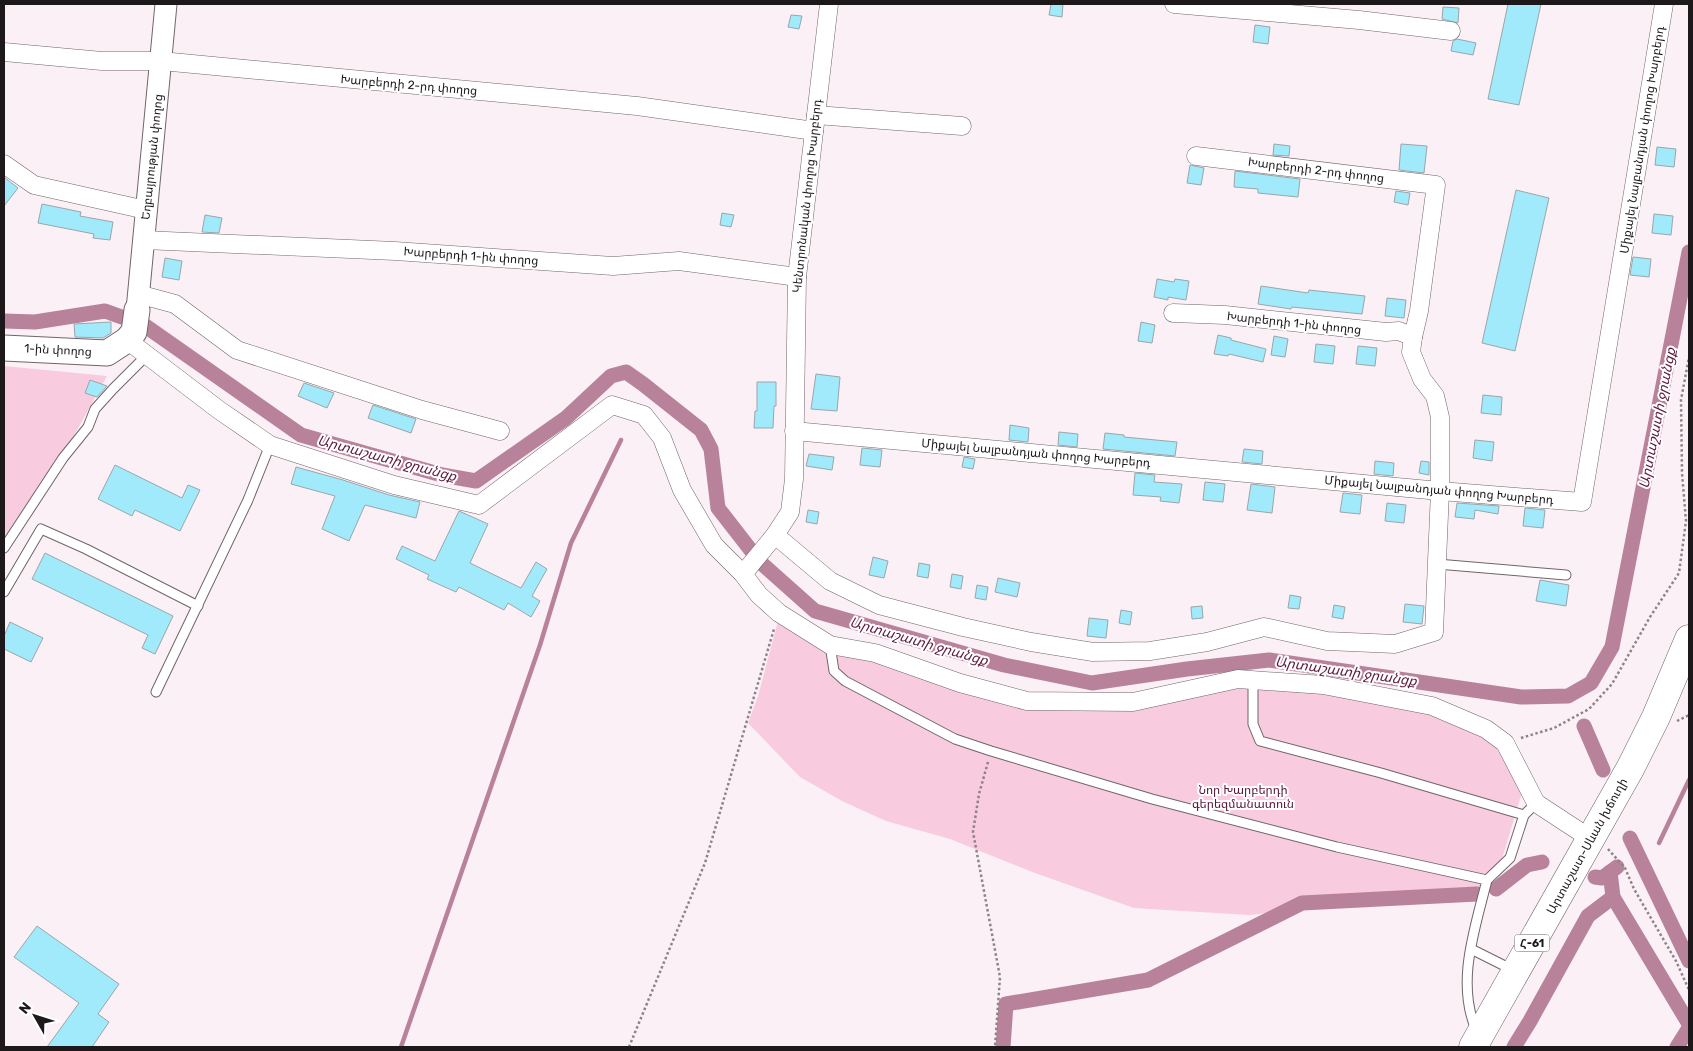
<svg xmlns="http://www.w3.org/2000/svg" width="1693" height="1051" viewBox="0 0 1693 1051" font-family="Rubik,'Noto Sans Armenian',sans-serif">
<style>
.green{fill:#f8cbde}
.lines{fill:none;stroke-linecap:round;stroke-linejoin:round}
.stream{stroke:#b9829b;stroke-width:4.5}
.canal{stroke:#b9829b;stroke-width:15}
.building{fill:#a1eafc;stroke:#9aa6a9}
.service-casing{stroke:#6f6569;stroke-width:11}
.minor-casing{stroke:#6f6569;stroke-width:19}
.tertiary-casing{stroke:#6f6569;stroke-width:23}
.secondary-casing{stroke:#6f6569;stroke-width:27}
.primary-casing{stroke:#6f6569;stroke-width:29}
.path{stroke:#8c8488;stroke-width:2.5;stroke-dasharray:2.5 2.5;stroke-linecap:butt}
.service{stroke:#fff;stroke-width:9}
.minor{stroke:#fff;stroke-width:18}
.tertiary{stroke:#fff;stroke-width:21}
.secondary{stroke:#fff;stroke-width:25}
.primary{stroke:#fff;stroke-width:28}
.labels{text-anchor:middle;stroke-width:4;stroke-linejoin:round;paint-order:stroke}
.shield{fill:#fff;stroke:#615e5f;stroke-width:1}
.shield-label{font-size:11px;font-weight:bold;fill:#1d191b}
.street-label{font-size:12px;fill:#1d191b;stroke:#fff}
.park-label{font-size:12px;fill:#58153b;stroke:#fff}
.water-label{font-size:14px;font-style:italic;fill:#5c193e;stroke:#fff}
</style>
<rect width="100%" height="100%" fill="#fbf0f5"/>
<!-- green -->
<g class="green">
<polygon points="4,366 107,376 72,439 4,543"/>
<polygon points="778,621 999,696 1127,707 1236,676 1394,703 1495,738 1523,789 1502,859 1473,895 1377,901 1249,915 1134,908 1035,873 950,839 886,821 842,801 800,777 748,723 758,696"/>
</g>
<g class="lines">
<!-- stream -->
<g class="stream">
<polyline points="1659,843 1689,780"/>
<polyline points="401,1047 540,645 571,543 621,440"/>
</g>
<!-- canal -->
<g class="canal">
<polyline points="4,321 35,322 105,311 144,325 301,435 442,475 476,481 566,418 611,376 626,372 643,384 701,430 711,449 718,508 760,562 815,611 1004,665 1092,683 1187,669 1269,660 1521,697 1568,696 1591,683 1612,647 1689,252"/>
<polyline points="1584,726 1603,770"/>
<polyline points="1630,838 1689,961"/>
<polyline points="1610,872 1613,897 1689,1024"/>
<polyline points="1595,877 1602,878 1617,867"/>
<polyline points="1496,889 1527,865 1542,862"/>
<polyline points="1003,1047 1006,1004 1148,980 1302,903 1477,894"/>
<polyline points="1514,1047 1530,1021 1588,916 1613,897"/>
<polyline points="1677,1047 1689,1028"/>
</g>
</g>
<!-- building -->
<g class="building">
<polygon points="1051,4 1063,4 1062,17 1049,15"/>
<polygon points="1508,4 1541,4 1519,105 1488,99"/>
<polygon points="1443,7 1459,8 1458,23 1442,19"/>
<polygon points="791,15 802,16 799,29 788,27"/>
<polygon points="1255,25 1270,27 1268,44 1253,42"/>
<polygon points="1457,39 1476,43 1473,55 1451,51 1453,41"/>
<polygon points="1274,144 1290,146 1289,156 1273,155"/>
<polygon points="1401,144 1427,146 1424,173 1399,170"/>
<polygon points="1657,147 1676,149 1674,167 1655,165"/>
<polygon points="1190,165 1204,168 1201,185 1187,183"/>
<polygon points="1235,171 1300,179 1298,197 1258,193 1258,189 1234,187"/>
<polygon points="4,177 18,188 4,206"/>
<polygon points="1516,190 1549,198 1515,351 1482,343"/>
<polygon points="1396,191 1410,193 1408,205 1394,202"/>
<polygon points="42,204 81,212 80,216 113,222 110,240 93,238 94,234 38,223"/>
<polygon points="722,213 734,215 731,227 720,225"/>
<polygon points="1654,214 1673,216 1671,235 1652,233"/>
<polygon points="205,215 222,218 219,233 202,232"/>
<polygon points="1633,257 1651,259 1649,277 1630,275"/>
<polygon points="165,258 182,261 179,280 162,277"/>
<polygon points="1157,279 1174,282 1175,279 1189,281 1186,300 1168,297 1168,300 1154,297"/>
<polygon points="1261,286 1308,293 1309,290 1365,296 1362,314 1292,307 1291,309 1258,304"/>
<polygon points="1387,298 1406,300 1404,318 1385,316"/>
<polygon points="111,322 111,333 103,338 75,337 74,324"/>
<polygon points="1141,322 1155,325 1152,343 1138,341"/>
<polygon points="1218,335 1231,338 1231,340 1266,349 1263,362 1229,354 1228,356 1214,354"/>
<polygon points="1274,336 1288,339 1285,357 1271,355"/>
<polygon points="1316,344 1335,346 1333,364 1314,362"/>
<polygon points="1358,346 1377,348 1375,366 1356,364"/>
<polygon points="816,374 840,377 837,411 811,409"/>
<polygon points="90,380 107,386 97,397 85,393"/>
<polygon points="757,382 776,382 776,406 774,406 773,428 754,428 755,411 757,411"/>
<polygon points="304,383 334,393 327,408 298,396"/>
<polygon points="1483,395 1502,397 1501,415 1481,413"/>
<polygon points="373,405 416,419 411,433 368,418"/>
<polygon points="1010,425 1029,428 1028,442 1009,440"/>
<polygon points="1059,432 1078,434 1077,447 1058,445"/>
<polygon points="1105,433 1124,435 1124,437 1177,442 1175,456 1103,449"/>
<polygon points="1475,440 1494,442 1492,461 1473,458"/>
<polygon points="862,448 882,450 880,467 860,465"/>
<polygon points="1244,449 1263,451 1262,464 1242,462"/>
<polygon points="809,454 834,457 832,470 806,466"/>
<polygon points="964,457 975,459 973,469 962,467"/>
<polygon points="1375,461 1394,463 1393,476 1374,474"/>
<polygon points="1421,461 1429,462 1429,475 1419,473"/>
<polygon points="115,465 182,498 188,485 200,490 180,531 135,510 132,516 98,499"/>
<polygon points="296,467 343,480 389,495 420,502 416,518 365,505 349,541 322,529 335,496 291,484"/>
<polygon points="1135,473 1155,475 1154,482 1182,484 1179,503 1160,501 1161,497 1133,495"/>
<polygon points="1205,482 1225,484 1223,502 1203,500"/>
<polygon points="1251,484 1275,487 1272,513 1247,510"/>
<polygon points="1343,493 1362,495 1360,514 1340,512"/>
<polygon points="1387,503 1406,505 1404,523 1385,521"/>
<polygon points="1457,503 1499,506 1498,514 1475,510 1474,519 1455,517"/>
<polygon points="1525,508 1545,510 1543,528 1523,526"/>
<polygon points="808,510 819,512 817,524 806,522"/>
<polygon points="459,511 488,524 470,563 521,588 536,562 547,569 532,596 540,601 531,617 508,603 504,610 459,587 456,592 427,579 429,575 396,559 402,546 435,561"/>
<polygon points="45,553 173,616 155,654 142,648 148,635 32,579"/>
<polygon points="873,557 888,561 884,578 869,575"/>
<polygon points="919,563 930,565 928,578 917,576"/>
<polygon points="952,574 963,576 961,589 950,587"/>
<polygon points="998,578 1020,583 1017,597 995,592"/>
<polygon points="1540,580 1569,585 1566,606 1536,601"/>
<polygon points="977,585 988,587 986,600 975,598"/>
<polygon points="1290,595 1301,597 1299,609 1288,608"/>
<polygon points="1405,604 1424,606 1422,624 1403,622"/>
<polygon points="1334,605 1345,607 1343,619 1332,617"/>
<polygon points="1202,606 1203,618 1192,619 1191,607"/>
<polygon points="1121,610 1132,612 1130,625 1119,623"/>
<polygon points="1089,618 1108,620 1106,638 1087,636"/>
<polygon points="10,622 43,638 31,662 4,649 4,636"/>
<polygon points="37,926 119,984 98,1014 109,1022 92,1047 47,1047 79,1003 14,957"/>
</g>
<g class="lines">
<defs>
<g id="service">
<polyline points="4,548 63,458 88,427 95,409 113,389 147,355"/>
<polyline points="1437,564 1566,575"/>
<polyline points="4,592 41,529 86,549 198,606"/>
<path d="M830,645L834,671L845,681L955,739L991,751L1152,799L1337,847L1487,880C1475,929 1455,983 1477,1032"/>
<polyline points="1253,680 1253,724 1260,741 1381,773 1524,815"/>
<polyline points="156,692 248,500 270,445"/>
<polyline points="1487,880 1510,858 1524,815 1536,803"/>
<polyline points="1471,949 1513,970"/>
</g>
<g id="minor">
<polyline points="1174,4 1359,20 1451,31"/>
<polyline points="4,52 102,61 161,61 637,106 814,131"/>
<polyline points="816,115 962,126"/>
<polyline points="4,164 34,185 146,210"/>
<polyline points="144,240 395,251 613,266 679,261 797,277"/>
<polyline points="138,294 175,304 237,350 422,410 500,431"/>
<polyline points="1173,313 1225,315 1386,332 1399,331 1413,337"/>
<polyline points="127,340 219,410 270,445 394,485 479,505 612,405 644,415 662,438 682,490 714,545 743,574 759,595 779,613 830,645 875,653 960,683 1027,701 1133,702 1238,679 1323,685 1432,706 1486,729 1505,743 1536,803 1591,839"/>
<polyline points="794,431 1440,491 1582,502 1664,4"/>
<polyline points="775,535 830,581 879,605 963,627 1031,642 1093,652 1150,651 1207,642 1264,627 1327,641 1395,644 1434,632 1440,491 1440,417 1435,396 1422,379 1411,352 1413,337 1419,311 1436,185 1196,156"/>
<polyline points="743,574 775,535 790,512 794,479 797,277 829,4"/>
</g>
<polyline id="tertiary" points="137,310 166,4"/>
<polyline id="secondary" points="4,348 107,353 127,340 134,332 137,310"/>
<polyline id="primary" points="1473,1047 1631,767 1656,717 1689,639"/>
</defs>
<!-- service casing -->
<use href="#service" class="service-casing"/>
<!-- minor casing -->
<use href="#minor" class="minor-casing"/>
<!-- tertiary casing -->
<use href="#tertiary" class="tertiary-casing"/>
<!-- secondary casing -->
<use href="#secondary" class="secondary-casing"/>
<!-- primary casing -->
<use href="#primary" class="primary-casing"/>
<!-- path -->
<g class="path">
<polyline points="1677,721 1689,715"/>
<polyline points="1521,738 1554,728 1589,709 1612,684 1650,617 1679,573 1686,521 1682,473 1681,400 1689,357"/>
<polyline points="988,762 979,794 973,832 1000,977 995,1047"/>
<polyline points="1608,849 1625,868 1634,889 1676,961 1689,990"/>
<polyline points="629,1047 705,863 774,629"/>
</g>
<!-- service -->
<use href="#service" class="service"/>
<!-- minor -->
<use href="#minor" class="minor"/>
<!-- tertiary -->
<use href="#tertiary" class="tertiary"/>
<!-- secondary -->
<use href="#secondary" class="secondary"/>
<!-- primary -->
<use href="#primary" class="primary"/>
</g>
<g class="labels">
<!-- shield labels -->
<rect class="shield" x="1514.5" y="934.5" width="35" height="17" rx="4"/>
<g class="shield-label">
<text x="1532" y="947">Հ-61</text>
</g>
<!-- street labels -->
<g class="street-label">
<text transform="translate(409 85) rotate(5)" y="4">Խարբերդի 2-րդ փողոց</text>
<text transform="translate(1642 140) rotate(-81)" y="4">Միքայել Նալբանդյան փողոց Խարբերդ</text>
<text transform="translate(152 157) rotate(-84)" y="4">Եղբայրության փողոց</text>
<text transform="translate(1316 170) rotate(7)" y="4">Խարբերդի 2-րդ փողոց</text>
<text transform="translate(807 196) rotate(-84)" y="4">Կենտրոնական փողոց Խարբերդ</text>
<text transform="translate(471 256) rotate(4)" y="4">Խարբերդի 1-ին փողոց</text>
<text transform="translate(1294 323) rotate(6)" y="4">Խարբերդի 1-ին փողոց</text>
<text transform="translate(58 350) rotate(3)" y="4">1-ին փողոց</text>
<text transform="translate(1036 453) rotate(5)" y="4">Միքայել Նալբանդյան փողոց Խարբերդ</text>
<text transform="translate(1439 490) rotate(5)" y="4">Միքայել Նալբանդյան փողոց Խարբերդ</text>
<text transform="translate(1587 846) rotate(-61)" y="4">Արտաշատ-Սևան խճուղի</text>
</g>
<!-- park labels -->
<g class="park-label">
<text x="1243" y="794">Նոր Խարբերդի<tspan x="1243" dy="14">գերեզմանատուն</tspan></text>
</g>
<!-- water labels -->
<g class="water-label">
<text transform="translate(1657 418) rotate(-79)" y="5">Արտաշատի ջրանցք</text>
<text transform="translate(387 458) rotate(15)" y="5">Արտաշատի ջրանցք</text>
<text transform="translate(919 641) rotate(16)" y="5">Արտաշատի ջրանցք</text>
<text transform="translate(1346 671) rotate(8)" y="5">Արտաշատի ջրանցք</text>
</g>
</g>
<!-- border -->
<rect width="1693" height="1051" fill="none" stroke="#1d191b" stroke-width="10"/>
<!-- north arrow -->
<g transform="translate(35 1016) rotate(309)" stroke="#ffffff" stroke-width="4" paint-order="stroke">
<path d="M0-4L9 19L0 12L-9 19Z" fill="#1d191b"/>
<text y="-8" font-size="14" font-weight="bold" text-anchor="middle" fill="#1d191b">N</text>
</g>
</svg>
